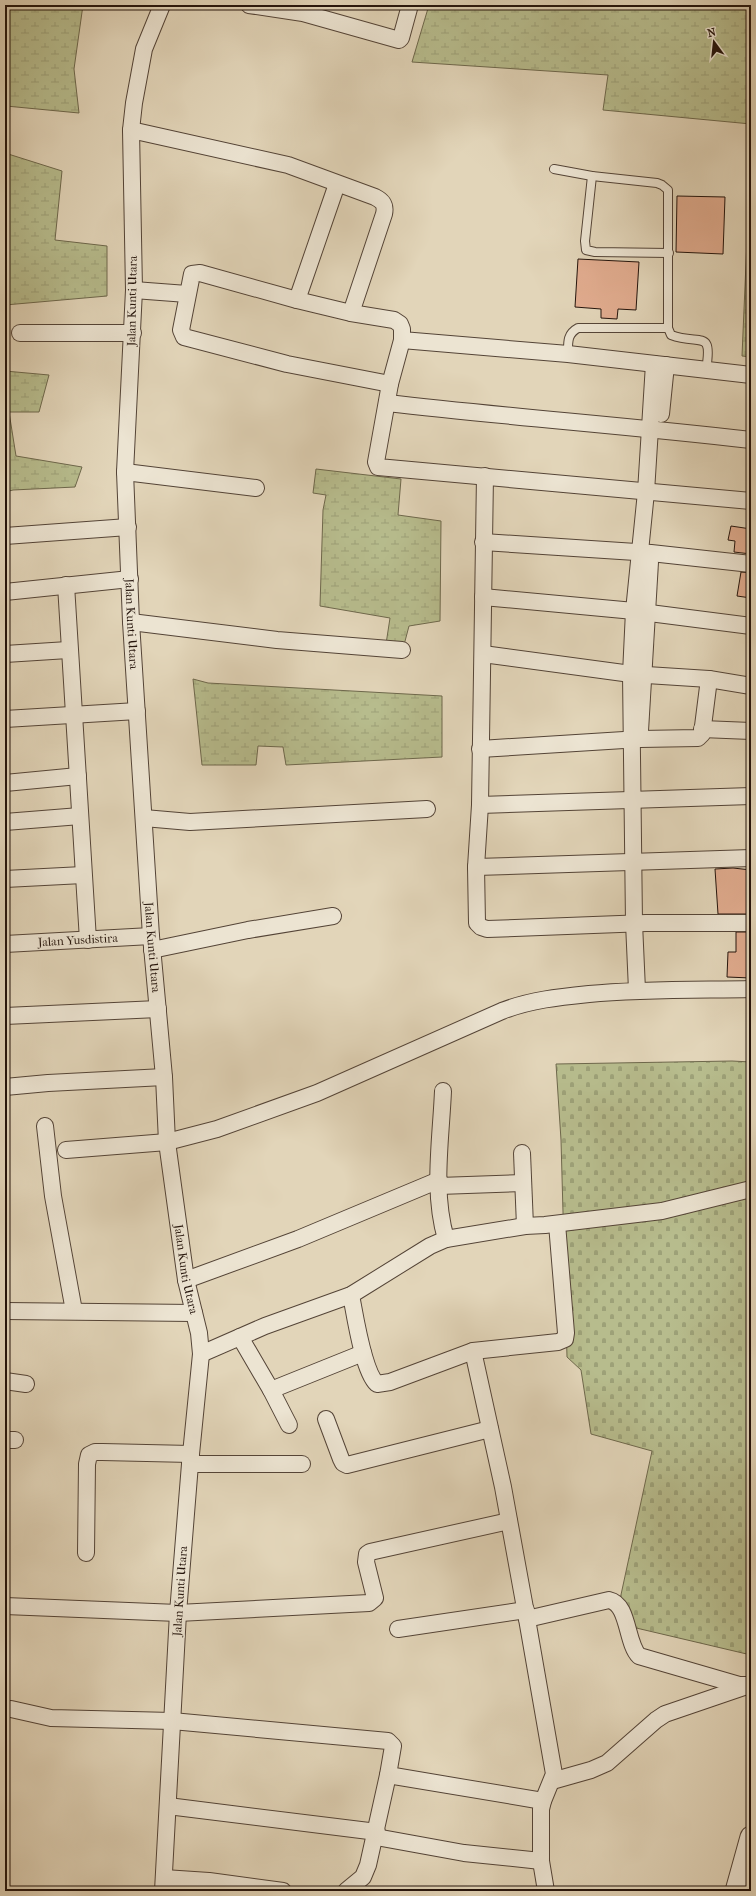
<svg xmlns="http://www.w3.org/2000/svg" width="756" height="1896" viewBox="0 0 756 1896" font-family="'IM FELL French Canon',serif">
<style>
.wetland{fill:url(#wetland-marsh);stroke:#6e684c}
.cemetery{fill:url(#cemetery-stones);stroke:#6e684c}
.building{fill:#e1ac8f;stroke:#24140c}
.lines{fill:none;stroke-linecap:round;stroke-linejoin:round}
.service-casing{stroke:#544437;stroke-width:10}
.minor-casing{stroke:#544437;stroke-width:18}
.tertiary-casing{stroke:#544437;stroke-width:23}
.path{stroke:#24140c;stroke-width:2.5;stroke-dasharray:1 2;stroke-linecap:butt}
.service{stroke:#ece4d2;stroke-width:8}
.minor{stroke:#ece4d2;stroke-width:16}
.tertiary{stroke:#ece4d2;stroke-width:21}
.labels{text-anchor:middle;stroke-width:3;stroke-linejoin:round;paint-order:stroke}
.street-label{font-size:12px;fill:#24140c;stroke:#ece4d2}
</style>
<defs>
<pattern id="wetland-marsh" width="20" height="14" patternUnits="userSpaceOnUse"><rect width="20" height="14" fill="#b7bc8d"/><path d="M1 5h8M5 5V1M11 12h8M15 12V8" fill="none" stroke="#9da178"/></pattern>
<pattern id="cemetery-stones" width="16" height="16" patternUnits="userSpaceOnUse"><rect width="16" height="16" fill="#b7bc8d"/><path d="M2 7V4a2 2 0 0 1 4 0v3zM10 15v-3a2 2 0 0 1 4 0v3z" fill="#9da178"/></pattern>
</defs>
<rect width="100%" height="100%" fill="#e2d5b9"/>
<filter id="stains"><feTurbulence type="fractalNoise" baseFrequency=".005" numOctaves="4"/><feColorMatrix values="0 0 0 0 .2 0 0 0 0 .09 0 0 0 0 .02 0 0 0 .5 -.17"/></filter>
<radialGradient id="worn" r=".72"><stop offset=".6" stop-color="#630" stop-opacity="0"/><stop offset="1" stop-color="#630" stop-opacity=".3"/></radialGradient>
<!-- wetland -->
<g class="wetland">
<polygon points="5,5 83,5 74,69 79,113 6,106 5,109"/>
<polygon points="429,5 751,5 751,124 603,110 608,75 412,62"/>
<polygon points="751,147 751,357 742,356"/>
<polygon points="5,153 62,171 55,240 107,246 107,296 5,305"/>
<polygon points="5,371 49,375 39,412 9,412 16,456 82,467 75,487 13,490 5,492"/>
<polygon points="316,469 401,479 398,515 441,521 440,621 409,626 404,645 386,644 390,618 320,606 323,510 326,495 313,493"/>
<polygon points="193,679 208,683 442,696 442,757 286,765 283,747 258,746 256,765 202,765"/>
</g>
<!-- cemetery -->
<polygon class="cemetery" points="732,1061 751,1062 751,1655 632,1627 619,1604 652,1451 591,1434 581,1370 567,1357 561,1140 556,1064"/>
<!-- building -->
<g class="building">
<polygon points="677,196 725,197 723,254 676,252"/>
<polygon points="578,259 639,262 636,310 618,309 617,319 601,318 601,309 575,307"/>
<polygon points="731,526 751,529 751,554 734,552 735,541 728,540"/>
<polygon points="741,572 751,573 751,598 737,596"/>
<polygon points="733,868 751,870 751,914 718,914 715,869"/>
<polygon points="736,932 751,932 751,978 727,977 728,952 736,952"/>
</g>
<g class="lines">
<defs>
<g id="service">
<path d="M554,169L592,176L657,183L662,185L668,190V328L671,335C701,346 713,328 706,370"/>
<polyline points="592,176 585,241 586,250 595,252 669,253"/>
<path d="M568,354C568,342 567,334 578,328H668"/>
</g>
<g id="minor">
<path id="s1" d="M162,5L144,49L134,103L131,130L134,290L125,472L131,622L151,936L164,1077L167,1142L186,1280L199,1333L201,1354L190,1464L178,1613L163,1891"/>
<polyline points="249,5 303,13 399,40 401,38 410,5"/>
<path d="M131,130L288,165L375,197C383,201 386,205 384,214L351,313"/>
<polyline points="134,290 187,294"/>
<polyline points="297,300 337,184"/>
<polyline points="20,333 133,333"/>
<polyline points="402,340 390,384 376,462 378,467 751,501"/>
<polyline points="390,384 287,364 184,337 181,330 192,274 200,273 297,300 351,313 394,320 400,324 402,329 402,340 568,354 751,375"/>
<path d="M387,403C508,417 630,426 751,440"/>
<polyline points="661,414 666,365"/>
<polyline points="125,472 256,488"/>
<polyline points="485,476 480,805 476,867 477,923 481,927 487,929 646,923 751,923"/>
<polyline points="5,536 128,527"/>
<polyline points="483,542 651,553 751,564"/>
<polyline points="66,585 88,940"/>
<polyline points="5,592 130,579"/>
<polyline points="483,597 634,611 751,626"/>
<polyline points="131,622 277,640 402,650"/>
<polyline points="5,654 68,650"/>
<polyline points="483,654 631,674 709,679 751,686"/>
<polyline points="5,719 137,711"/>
<polyline points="702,729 751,731"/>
<polyline points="640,731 650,562"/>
<polyline points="480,749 640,739 698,738 702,734 709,679"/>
<polyline points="5,783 78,776"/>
<polyline points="480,805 751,796"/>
<polyline points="144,818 190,822 427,809"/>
<polyline points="5,822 80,816"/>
<polyline points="476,867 751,858"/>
<polyline points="5,879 83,875"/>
<path id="s2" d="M5,944L151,936"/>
<polyline points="152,950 248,930 333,916"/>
<polyline points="637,990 634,923 631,674 634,611 646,492 654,364"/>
<polyline points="5,1016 158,1009"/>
<polyline points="5,1087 48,1083 164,1077"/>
<path d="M443,1091C441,1139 432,1192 446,1239"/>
<polyline points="45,1126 53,1196 74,1311"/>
<path d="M66,1150L167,1142L217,1129L317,1093L502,1011C530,1000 559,997 589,994C643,989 697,990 751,989"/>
<polyline points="522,1153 525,1226"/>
<polyline points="439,1186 523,1183"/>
<polyline points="186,1280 298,1239 439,1180"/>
<path d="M351,1295C355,1315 363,1371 377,1384L390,1382L473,1351L503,1487L527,1619L609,1600C629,1604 626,1643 639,1656L739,1685H751"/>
<polyline points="5,1311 194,1313"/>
<polyline points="240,1337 271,1390 363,1353"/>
<polyline points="473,1351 558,1342 565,1339 566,1333 557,1224"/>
<polyline points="201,1354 265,1326 351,1295 430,1246 446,1239 525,1226 545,1225 662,1211 751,1189"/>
<polyline points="5,1381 26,1384"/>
<polyline points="271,1390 289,1425"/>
<polyline points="326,1419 341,1459 343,1463 347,1465 490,1429"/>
<polyline points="5,1440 15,1440"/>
<polyline points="190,1464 302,1464"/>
<polyline points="86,1553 87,1464 89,1455 95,1452 102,1452 191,1454"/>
<polyline points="5,1606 178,1613 369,1603 375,1598 366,1562 367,1554 370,1552 509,1521"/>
<polyline points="527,1619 554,1774 543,1801 541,1809 541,1861 546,1891"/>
<polyline points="398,1629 526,1610"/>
<polyline points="11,1709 51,1718 172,1721 388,1741 393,1746 388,1775"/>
<polyline points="552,1781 591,1770 607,1763 656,1720 665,1714 747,1686"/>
<polyline points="168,1806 377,1832"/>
<polyline points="376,1837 464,1853 541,1861"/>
<polyline points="164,1878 209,1881 283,1891"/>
<polyline points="346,1891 363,1877 368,1865 388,1775 543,1801"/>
</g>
<polyline id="tertiary" points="736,1891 751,1837"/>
</defs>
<!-- service casing -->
<use href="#service" class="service-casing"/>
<!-- minor casing -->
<use href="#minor" class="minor-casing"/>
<!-- tertiary casing -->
<use href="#tertiary" class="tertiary-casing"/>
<!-- path -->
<g class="path">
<polyline points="5,1688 7,1695"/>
<polyline points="5,1736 8,1723"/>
</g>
<!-- service -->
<use href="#service" class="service"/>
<!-- minor -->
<use href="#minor" class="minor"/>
<!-- tertiary -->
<use href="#tertiary" class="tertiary"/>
</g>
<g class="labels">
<!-- street labels -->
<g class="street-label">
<text transform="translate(132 301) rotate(-89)" y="4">Jalan Kunti Utara</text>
<text dy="4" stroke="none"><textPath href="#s1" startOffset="624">Jalan Kunti Utara</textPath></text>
<text dy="4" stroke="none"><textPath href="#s2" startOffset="73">Jalan Yusdistira</textPath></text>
<text dy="4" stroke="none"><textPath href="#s1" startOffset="948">Jalan Kunti Utara</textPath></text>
<text dy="4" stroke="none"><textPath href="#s1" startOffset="1272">Jalan Kunti Utara</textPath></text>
<text transform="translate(180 1591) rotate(-86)" y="4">Jalan Kunti Utara</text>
</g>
</g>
<!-- margin -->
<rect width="756" height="1896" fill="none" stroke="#e2d5b9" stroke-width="20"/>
<rect x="6" y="6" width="744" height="1884" fill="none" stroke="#24140c" stroke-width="2"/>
<rect x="10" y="10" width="736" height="1876" fill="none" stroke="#24140c"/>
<!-- north arrow -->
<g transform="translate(714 42) rotate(345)" stroke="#ece4d2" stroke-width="3" paint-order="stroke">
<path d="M0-3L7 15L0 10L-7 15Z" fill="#24140c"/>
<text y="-6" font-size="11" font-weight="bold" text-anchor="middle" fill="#24140c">N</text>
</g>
<rect width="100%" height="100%" filter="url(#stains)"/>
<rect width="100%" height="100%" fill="url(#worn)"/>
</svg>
